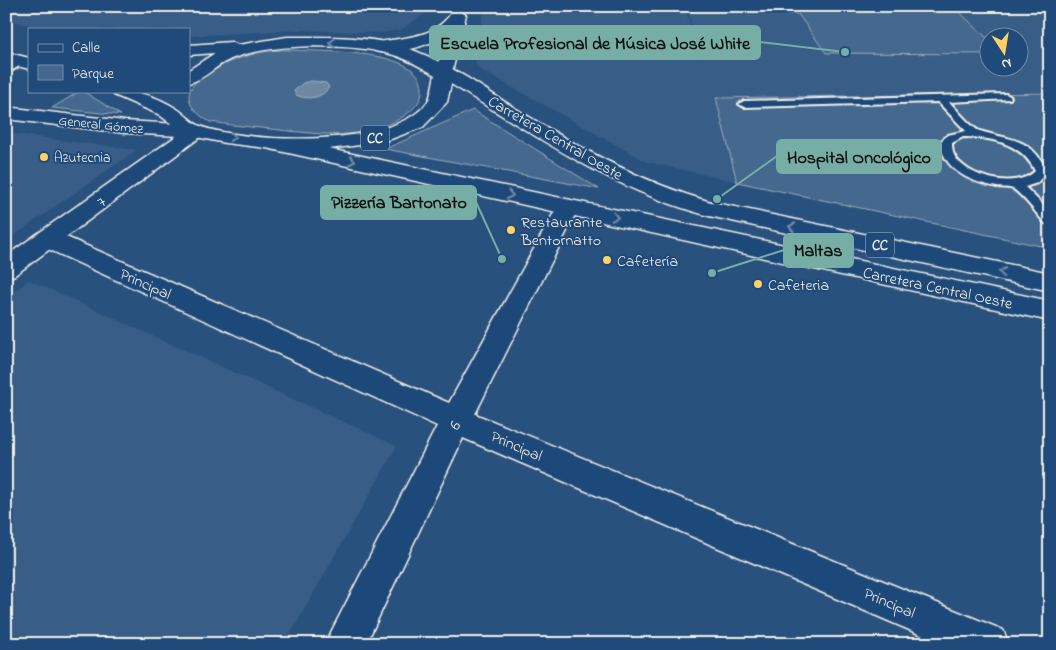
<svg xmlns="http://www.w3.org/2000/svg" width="1056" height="650" viewBox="0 0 1056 650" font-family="'Indie Flower',sans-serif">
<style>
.built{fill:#375d86;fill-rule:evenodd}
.green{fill:#45688e;stroke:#9cacbb}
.water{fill:#6e88a2;stroke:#a4b2be}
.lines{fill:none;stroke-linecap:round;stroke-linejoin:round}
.service-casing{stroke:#f4f1e8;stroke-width:4}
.minor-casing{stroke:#f4f1e8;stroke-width:3}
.tertiary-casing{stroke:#f4f1e8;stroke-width:3}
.secondary-casing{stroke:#f4f1e8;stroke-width:3}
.primary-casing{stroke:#f4f1e8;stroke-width:3}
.service{fill:#1f4a7a;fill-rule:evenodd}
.minor{fill:#1f4a7a;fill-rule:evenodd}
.tertiary{fill:#1f4a7a;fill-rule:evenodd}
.secondary{fill:#1f4a7a;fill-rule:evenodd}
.primary{fill:#1f4a7a;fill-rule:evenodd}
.oneway{stroke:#748da6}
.poi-dot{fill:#ffd166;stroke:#1f4a7a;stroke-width:2}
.labels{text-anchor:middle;stroke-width:4;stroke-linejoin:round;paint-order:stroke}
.far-street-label{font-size:14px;fill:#f4f1e8;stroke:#1f4a7a}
.far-poi-label{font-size:14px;fill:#f4f1e8;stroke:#1f4a7a;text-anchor:start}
.shield{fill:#1f4a7a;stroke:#b4bfc7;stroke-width:1}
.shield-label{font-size:15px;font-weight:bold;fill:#f4f1e8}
.street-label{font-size:16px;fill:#f4f1e8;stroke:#1f4a7a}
.poi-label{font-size:16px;fill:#f4f1e8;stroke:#1f4a7a;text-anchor:start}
.leader{fill:none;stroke:#76ada5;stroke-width:2}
.callout-dot{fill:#76ada5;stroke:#1f4a7a;stroke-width:2}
.callout{fill:#76ada5;stroke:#76ada5;stroke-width:2}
.callout-label{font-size:18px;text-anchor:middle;font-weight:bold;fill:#111}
</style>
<rect width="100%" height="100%" fill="#28517e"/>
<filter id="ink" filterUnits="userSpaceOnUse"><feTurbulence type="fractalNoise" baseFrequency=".02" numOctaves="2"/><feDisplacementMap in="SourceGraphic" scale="10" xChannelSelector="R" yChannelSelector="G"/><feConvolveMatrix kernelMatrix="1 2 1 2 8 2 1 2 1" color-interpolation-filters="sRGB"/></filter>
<g filter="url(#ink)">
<!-- built -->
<g class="built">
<polygon points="6,6 436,6 401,30 381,33 298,30 189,36 189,29 41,29 6,19"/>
<path d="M484,6H684L703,59L686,6H998L1003,10L1050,9V92L716,98L737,182L647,162L479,69L475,64ZM988,38H1018V68H988Z"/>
<polygon points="6,133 137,150 6,241"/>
<polygon points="29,280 397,446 285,644 6,644 6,298"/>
</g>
<!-- green -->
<g class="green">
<polygon points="780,6 953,6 988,39 988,54 826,53 798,14 784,14"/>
<path d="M293,50C322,52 411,49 421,82C423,89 422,97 418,103C405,120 381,129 361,132C337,137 313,133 289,131C263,128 236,126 210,122C149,86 237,55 270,51C277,50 286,50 293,50Z"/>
<polygon points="80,91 83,91 121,115 52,108"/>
<polygon points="1050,93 1050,248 737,182 716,98"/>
<polygon points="473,110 599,189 385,149"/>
</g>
<!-- water -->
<path class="water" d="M312,81L326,83L329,87C322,99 307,100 296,95L294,91L303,83Z"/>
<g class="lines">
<defs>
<g id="service">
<polygon points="18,60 26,62 6,74 6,67"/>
<path d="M1006,94L1011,97L1010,99L949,102C956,108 972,129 980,131C1011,141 1030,136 1047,171L1037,183L1025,187L1050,212V224L1045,223C1037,214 1022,194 1013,189C1009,187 1002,188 997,187C971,182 944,171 940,142L948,135L966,131L938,102L744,107L739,104L744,101ZM963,137C991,137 1022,143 1035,171C1017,190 966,178 954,155C952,151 952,147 952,143Z"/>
</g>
<polygon id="minor" points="568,200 576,202 579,207 475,414 1003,630 1009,644 942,644 463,438 366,644 325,644 437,426 39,245 36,239 39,233 48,231 57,233 449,403 557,207 560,202"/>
<polygon id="tertiary" points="196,125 203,127 206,131 203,135 15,275 6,278 6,256 189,127"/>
<g id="secondary">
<path d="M458,10L466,15L451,76H439L436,72L445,36C426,46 396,56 375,51L373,47L375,43C405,36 433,40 452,12Z"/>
<polygon points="6,107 125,121 196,125 203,127 206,131 203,135 196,137 125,133 6,119"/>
</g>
<g id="primary">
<path d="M287,37C325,37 368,35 404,47C444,60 478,85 513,107C576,146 640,182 711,202L1050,273V291L709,216C613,191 535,135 451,84L447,102L423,127L383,142L329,149L1050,301V321L266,148L225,143L187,135L158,114L114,95L112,91C137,91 155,95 177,109C185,114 192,123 202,127C250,143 397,149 428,101C432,94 433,82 435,75C421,67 406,58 390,54C351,43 268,43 231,59C216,65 204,80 189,83V70L215,53L189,55V45L231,42L238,45Z"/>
<polygon points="6,52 29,58 29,69 6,63"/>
</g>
</defs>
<!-- service casing -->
<use href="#service" class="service-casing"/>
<!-- minor casing -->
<use href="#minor" class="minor-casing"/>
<!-- tertiary casing -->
<use href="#tertiary" class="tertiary-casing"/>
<!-- secondary casing -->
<use href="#secondary" class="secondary-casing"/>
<!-- primary casing -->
<use href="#primary" class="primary-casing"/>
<!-- service -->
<use href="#service" class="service"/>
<!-- minor -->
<use href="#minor" class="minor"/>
<!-- tertiary -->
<use href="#tertiary" class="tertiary"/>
<!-- secondary -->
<use href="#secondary" class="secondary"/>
<!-- primary -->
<use href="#primary" class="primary"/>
</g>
<!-- one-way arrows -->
<defs><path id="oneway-chevron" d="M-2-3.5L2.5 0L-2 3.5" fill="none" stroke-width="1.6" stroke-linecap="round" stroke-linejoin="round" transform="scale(1.25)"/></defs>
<g class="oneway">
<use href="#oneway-chevron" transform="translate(332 43) rotate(-178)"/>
<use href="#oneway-chevron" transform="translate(233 137) rotate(9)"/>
<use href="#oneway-chevron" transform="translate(352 161) rotate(12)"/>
<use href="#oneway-chevron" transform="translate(510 195) rotate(11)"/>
<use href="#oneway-chevron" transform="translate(615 217) rotate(12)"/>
<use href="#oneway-chevron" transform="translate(792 227) rotate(-168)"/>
<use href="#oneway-chevron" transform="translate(1002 272) rotate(-168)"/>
</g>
</g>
<!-- markers -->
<g class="poi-dot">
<circle cx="44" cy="157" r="5"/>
<circle cx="511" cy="230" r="5"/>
<circle cx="607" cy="260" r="5"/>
<circle cx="758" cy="284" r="5"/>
</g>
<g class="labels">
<!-- far-street labels -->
<g class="far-street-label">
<text transform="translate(101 124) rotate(6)" y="5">General Gómez</text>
</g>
<!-- far-poi labels -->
<g class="far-poi-label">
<text x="54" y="162">Azutecnia</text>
</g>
<!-- shield labels -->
<g class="shield">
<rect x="361" y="125.5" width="28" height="25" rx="4"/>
<rect x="866" y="232.5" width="28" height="25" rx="4"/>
</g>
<g class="shield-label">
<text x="375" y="143">CC</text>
<text x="880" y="250">CC</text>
</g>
<!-- street labels -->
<g class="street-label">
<text transform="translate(556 137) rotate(30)" y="6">Carretera Central Oeste</text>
<text transform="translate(101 201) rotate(-36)" y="6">7</text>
<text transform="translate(146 283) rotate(24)" y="6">Principal</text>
<text transform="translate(938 287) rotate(12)" y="6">Carretera Central Oeste</text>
<text transform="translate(454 425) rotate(-63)" y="6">6</text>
<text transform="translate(517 445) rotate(23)" y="6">Principal</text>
<text transform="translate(890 602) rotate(23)" y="6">Principal</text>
</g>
<!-- poi labels -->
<g class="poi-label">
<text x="521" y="227">Restaurante<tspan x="521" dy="18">Bentornatto</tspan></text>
<text x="617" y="266">Cafetería</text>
<text x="768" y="290">Cafeteria</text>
</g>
</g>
<!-- callouts -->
<path class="leader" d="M845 52L760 42M717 199L777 156M502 259L476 202M712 273L784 250"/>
<g class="callout-dot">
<circle cx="845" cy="52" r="5"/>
<circle cx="717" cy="199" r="5"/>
<circle cx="502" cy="259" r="5"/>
<circle cx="712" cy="273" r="5"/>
</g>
<g class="callout">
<rect x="430" y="26" width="330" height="33" rx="5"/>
<rect x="777" y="140" width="164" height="33" rx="5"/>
<rect x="321" y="186" width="155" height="33" rx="5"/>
<rect x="784" y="234" width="69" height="33" rx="5"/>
</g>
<g class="callout-label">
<text x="595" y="49">Escuela Profesional de Música José White</text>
<text x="859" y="163">Hospital Oncológico</text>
<text x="399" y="208">Pizzería Bartonato</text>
<text x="818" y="256">Maltas</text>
</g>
<!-- margin -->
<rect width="1056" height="650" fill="none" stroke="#1f4a7a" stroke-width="25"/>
<rect x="12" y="12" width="1031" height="625" fill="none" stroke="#f4f1e8" stroke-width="2" filter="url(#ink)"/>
<!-- legend -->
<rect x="28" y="28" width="162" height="65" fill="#1f4a7a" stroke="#748da6"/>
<rect x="38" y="44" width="25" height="8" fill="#1f4a7a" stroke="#748da6"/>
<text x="72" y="52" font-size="15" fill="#f4f1e8">Calle</text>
<rect x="38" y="65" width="25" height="15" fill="#45688e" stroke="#748da6"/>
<text x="72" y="78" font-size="15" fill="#f4f1e8">Parque</text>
<!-- north arrow -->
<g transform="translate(1004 52) rotate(168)"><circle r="24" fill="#1f4a7a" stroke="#748da6"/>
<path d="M0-4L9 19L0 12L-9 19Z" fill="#ffd166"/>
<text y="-8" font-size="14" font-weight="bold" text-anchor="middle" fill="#f4f1e8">N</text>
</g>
</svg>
